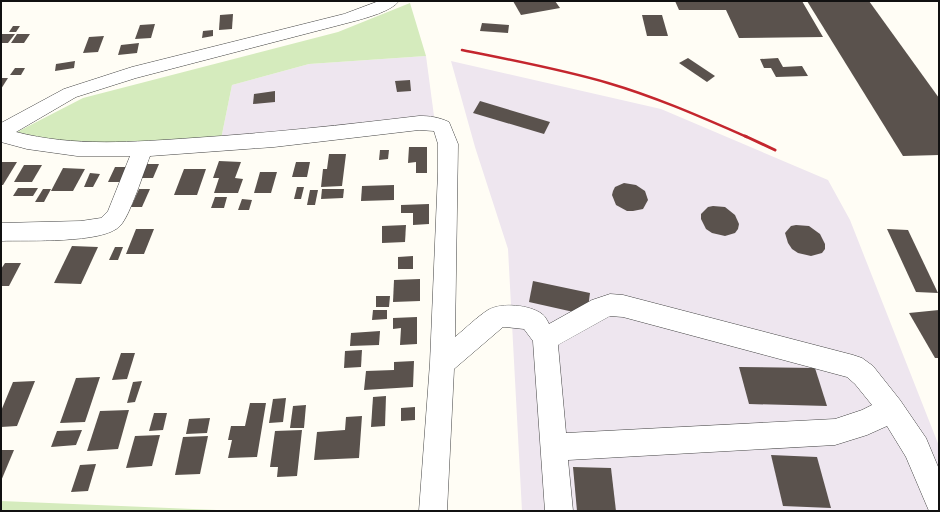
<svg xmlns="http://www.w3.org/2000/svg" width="940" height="512" viewBox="0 0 940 512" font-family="'Source Serif 4',serif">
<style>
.industrial{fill:#eee6ef}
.green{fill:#d5ebbd}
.building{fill:#5a524d}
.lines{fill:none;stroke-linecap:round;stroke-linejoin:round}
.minor-casing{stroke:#444;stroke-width:1}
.minor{fill:#fff;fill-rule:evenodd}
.rail-far1{stroke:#c4262e;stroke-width:2.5}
.rail{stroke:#c4262e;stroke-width:3}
</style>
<rect width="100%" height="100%" fill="#fffdf5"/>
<!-- industrial -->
<g class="industrial">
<polygon points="426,56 434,116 221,139 232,85 309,64"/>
<polygon points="451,61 661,109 828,180 850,220 939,446 939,511 522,511 508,249 475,147"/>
</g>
<!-- green -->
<g class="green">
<polygon points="410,3 426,56 309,64 232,85 221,139 80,146 17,132 83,98 338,32"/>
<polygon points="1,501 241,511 1,511"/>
</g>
<!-- building -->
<g class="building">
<polygon points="513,1 555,1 560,8 521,15"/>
<polygon points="675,1 802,1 823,37 739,38 726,10 679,10"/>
<polygon points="807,1 869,1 939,98 939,155 903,156"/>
<polygon points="233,14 232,29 219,30 220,15"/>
<polygon points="642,15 662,15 668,36 647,36"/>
<polygon points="482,23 509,25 508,33 480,31"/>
<polygon points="155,24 151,38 135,39 140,25"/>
<polygon points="13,26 20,26 16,32 9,32"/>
<polygon points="213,30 213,36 202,38 203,31"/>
<polygon points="1,34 15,34 8,43 1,43"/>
<polygon points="17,34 30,34 24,43 11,43"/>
<polygon points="104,36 98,52 83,53 89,37"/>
<polygon points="139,43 137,53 118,55 121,45"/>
<polygon points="688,58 715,76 707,82 679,63"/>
<polygon points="778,58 783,67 802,66 808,76 776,77 771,68 764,68 760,59"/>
<polygon points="75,61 74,68 55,71 56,64"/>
<polygon points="15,68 25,68 21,75 10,75"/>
<polygon points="1,78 8,78 1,89"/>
<polygon points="410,80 411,91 397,92 395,81"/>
<polygon points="275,91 275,102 253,104 254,94"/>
<polygon points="480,101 550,122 544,134 473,113"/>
<polygon points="409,147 427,147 427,173 416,173 416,162 408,163"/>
<polygon points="380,150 389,150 388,159 379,160"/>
<polygon points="329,154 346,154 342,186 321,187 323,169 327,169"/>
<polygon points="219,161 241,162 235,178 243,179 238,193 214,193 219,178 213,178"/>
<polygon points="1,162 17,162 3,185 1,185"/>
<polygon points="296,162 310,162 307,177 292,177"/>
<polygon points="146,164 159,164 153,178 140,178"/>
<polygon points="24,165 42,165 32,182 14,182"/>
<polygon points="115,167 130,167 123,182 108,182"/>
<polygon points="63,168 85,169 73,191 51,191"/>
<polygon points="184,169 206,169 197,195 174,195"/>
<polygon points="260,172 277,172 271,193 254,193"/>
<polygon points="90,173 100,174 93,187 84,187"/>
<polygon points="624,183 636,185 645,191 648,200 643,209 633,211 627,211 616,205 612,195 613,191 615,187"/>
<polygon points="394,185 394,200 361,201 362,186"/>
<polygon points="297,187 304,187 301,199 294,199"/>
<polygon points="18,188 38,188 33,196 13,196"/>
<polygon points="43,189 51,189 44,202 35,202"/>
<polygon points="139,189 150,189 142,207 131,207"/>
<polygon points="322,189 344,189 343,198 321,199"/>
<polygon points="310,190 318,190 315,205 307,205"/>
<polygon points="215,197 227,197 224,208 211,208"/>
<polygon points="242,199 252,200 249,210 238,210"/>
<polygon points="429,204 429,224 413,225 413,213 401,213 401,205"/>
<polygon points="713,206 725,207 735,215 739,224 738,229 735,233 725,236 712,233 706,229 701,219 701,214 708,207"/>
<polygon points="406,225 405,242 382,243 382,226"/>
<polygon points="796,225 809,226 820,234 825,244 825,249 822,253 811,256 798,253 792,249 788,243 785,233 791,226"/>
<polygon points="136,229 154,229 144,254 126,254"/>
<polygon points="887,229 908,230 938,293 916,292"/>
<polygon points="72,246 98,247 81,284 54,283"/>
<polygon points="115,247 123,247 118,260 109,260"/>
<polygon points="413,256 413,269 398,269 398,257"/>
<polygon points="5,263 21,263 9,286 1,286 1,269"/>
<polygon points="420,279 420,301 393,302 394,280"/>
<polygon points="533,281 590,293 587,315 529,302"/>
<polygon points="376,296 390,296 389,307 376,307"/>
<polygon points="373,310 387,310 387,319 372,320"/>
<polygon points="939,310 939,358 935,358 909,313"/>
<polygon points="417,317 417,344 400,345 401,328 393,329 393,318"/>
<polygon points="380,331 379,345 350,346 351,333"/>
<polygon points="362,350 361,367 344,368 345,351"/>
<polygon points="121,353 135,353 127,379 112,380"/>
<polygon points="414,361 413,387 364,390 366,371 394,370 394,362"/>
<polygon points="739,367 815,368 827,406 749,404"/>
<polygon points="100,377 85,422 60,423 76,378"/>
<polygon points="35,381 17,426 1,427 1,411 13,382"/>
<polygon points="142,381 135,402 127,403 133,382"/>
<polygon points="386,396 385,426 371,427 373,397"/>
<polygon points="286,398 283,422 269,423 273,399"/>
<polygon points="250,403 266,403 257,457 228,458 232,440 228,440 231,426 245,426"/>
<polygon points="306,405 304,428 290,428 293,406"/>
<polygon points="415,407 415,420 401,421 401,408"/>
<polygon points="129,410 118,449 87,451 100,411"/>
<polygon points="154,413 167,413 163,430 149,431"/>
<polygon points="362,416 359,458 314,460 317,432 345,430 346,417"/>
<polygon points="210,418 207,433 186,434 189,419"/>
<polygon points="82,430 76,445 51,447 57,431"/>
<polygon points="302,430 297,476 277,477 278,467 270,467 275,431"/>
<polygon points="160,435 152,466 126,468 135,436"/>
<polygon points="208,436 200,474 175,475 183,437"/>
<polygon points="1,450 14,450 1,481"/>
<polygon points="771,455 817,457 831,508 783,506"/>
<polygon points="96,464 88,491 71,492 80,465"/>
<polygon points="573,467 611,468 616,511 577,511"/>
</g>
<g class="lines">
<defs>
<path id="minor" d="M379,1H399C392,11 366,18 355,21L136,78L76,97L16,132C73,147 135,142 193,138C269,133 344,125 419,116C430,116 438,117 449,122L458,144L455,337C466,328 477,317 488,310C502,302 530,305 542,314C545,316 547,320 549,324L592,300L610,294L623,295L853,355L862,358L873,366L900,400L926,438L939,469V511H929L906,457L887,426L867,435L835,445L568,460L573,511H545L533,341L524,329L505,327H503L454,369L447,511H419L430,363L438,172V144L434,131L419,130L274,147L150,156C144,171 130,216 120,226C103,244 27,240 1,241V223L81,221L101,218L108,211L130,156H77L27,149L1,142V123L64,89L132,67L344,14ZM610,316L623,317L847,377L855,384L872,405L862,410L835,419L566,433L558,345Z"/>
</defs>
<!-- minor casing -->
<use href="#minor" class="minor-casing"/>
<!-- minor -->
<use href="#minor" class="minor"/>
<!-- rail-far1 -->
<path class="rail-far1" d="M462,50C511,60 560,69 608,83C656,97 701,117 747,137"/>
<!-- rail -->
<polyline class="rail" points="745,136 775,150"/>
</g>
<!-- border -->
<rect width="940" height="512" fill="none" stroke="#111111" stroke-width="4"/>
</svg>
